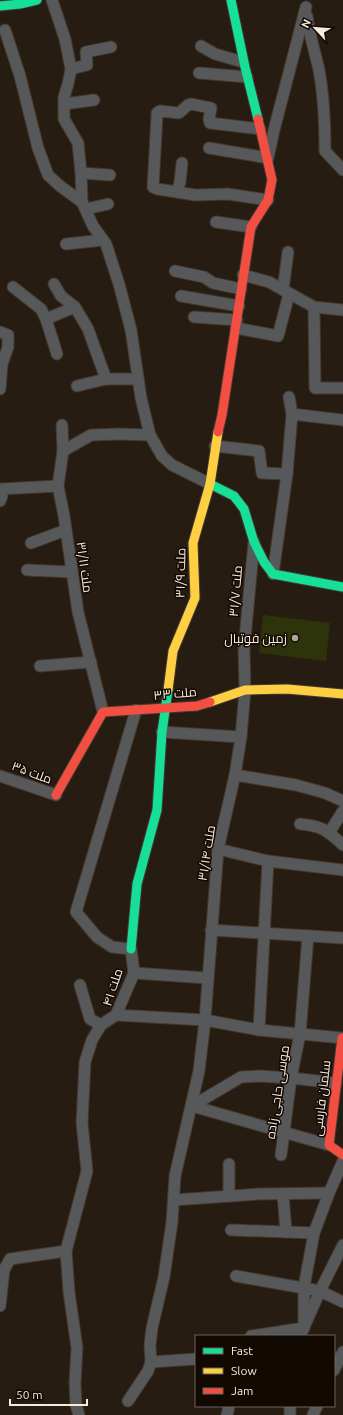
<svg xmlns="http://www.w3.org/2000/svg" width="343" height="1415" viewBox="0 0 343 1415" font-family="Ubuntu,Cairo,sans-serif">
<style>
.green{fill:#2d340b}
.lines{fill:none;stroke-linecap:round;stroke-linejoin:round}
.street-casing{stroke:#43392f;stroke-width:13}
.fast-casing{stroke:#43392f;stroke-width:11}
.slow-casing{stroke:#43392f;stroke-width:11}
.jam-casing{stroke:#43392f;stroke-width:11}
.street{stroke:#575859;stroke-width:11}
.fast{stroke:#16e098;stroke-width:9}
.slow{stroke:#ffcf43;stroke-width:9}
.jam{stroke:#f24e42;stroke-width:9}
.poi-dot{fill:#afa296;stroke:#120903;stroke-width:1.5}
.labels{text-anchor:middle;stroke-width:3;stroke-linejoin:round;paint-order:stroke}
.street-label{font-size:13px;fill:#f8eadd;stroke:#120903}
.poi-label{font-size:13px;fill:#f8eadd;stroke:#120903;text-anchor:end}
</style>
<rect width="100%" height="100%" fill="#271c11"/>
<!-- green -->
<polygon class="green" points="263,615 330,623 326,661 259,653"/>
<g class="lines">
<defs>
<g id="street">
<polyline points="52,0 65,39 71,69 68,84 64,97 64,119 78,143 81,173 82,202 93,226 106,244 119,284 131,330 141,398 150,435 162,456 172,465 210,484"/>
<path d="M307,16C309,34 315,52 319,70C324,97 325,124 325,151L343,170"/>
<polyline points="5,30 20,76 38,148 48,175 60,186 82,202"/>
<polyline points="201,46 215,54 243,62"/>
<polyline points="71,69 87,65 86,52 111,47"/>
<polyline points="199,73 247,77"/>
<polyline points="64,104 94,100"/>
<polyline points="209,148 268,158 274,130 306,7"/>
<polyline points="182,163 180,182 177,192 195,195 228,194 268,200"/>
<polyline points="81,173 110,175"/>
<polyline points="177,192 157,189 153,187 157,116 157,113 160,111 179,113 188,105 191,104 211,108 209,119 210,123 260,129"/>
<polyline points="86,209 108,204"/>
<polyline points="216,222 251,227"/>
<polyline points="66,244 103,240"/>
<polyline points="175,271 204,277 213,283 241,289"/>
<polyline points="243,275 269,282 314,307 343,310"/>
<polyline points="54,284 61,296 75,307 88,329 106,379"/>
<polyline points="13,287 41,309 46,319 57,354"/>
<polyline points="283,290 288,252"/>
<polyline points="181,296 239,306"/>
<polyline points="314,307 315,388 343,388"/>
<polyline points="194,317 237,320"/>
<polyline points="46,319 75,307"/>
<polyline points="236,328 278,336 289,294"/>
<polyline points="0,332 8,335 8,347 2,364 0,389"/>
<polyline points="77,386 106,379 138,379"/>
<polyline points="292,414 343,420"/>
<polyline points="62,425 63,451 58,486 64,516 78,612 103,712"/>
<polyline points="215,446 259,451 262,473 287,474"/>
<polyline points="63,451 91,435 119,434 150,435"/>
<polyline points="0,489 58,486"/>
<polyline points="0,490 2,496 0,501"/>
<polyline points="31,543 66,530"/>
<polyline points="27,570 72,572"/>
<polyline points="273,574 287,474 292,414 289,397"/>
<polyline points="40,666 91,662"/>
<polyline points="136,710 76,912 97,937 112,947 131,949 134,973 116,1015 205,1020 259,1030 343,1038"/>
<polyline points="162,732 241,737"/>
<polyline points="235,775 296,785 325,793 343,801"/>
<polyline points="0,776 56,795"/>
<path d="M300,824C322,826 327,830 343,845"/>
<polyline points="329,833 343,811"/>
<polyline points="218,849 268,861"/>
<polyline points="211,930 343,938"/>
<polyline points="134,973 207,978"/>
<polyline points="80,985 90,1019 101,1025"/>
<polyline points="259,1030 268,861 343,870"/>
<polyline points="192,1106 241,1077 259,1076 291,1078 336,1083"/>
<polyline points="192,1106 329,1145"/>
<polyline points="281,1155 291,1078 300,1034 308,936"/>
<polyline points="283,1194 286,1232"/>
<polyline points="229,1196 229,1164"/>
<polyline points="174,1200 258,1194 329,1193"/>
<polyline points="231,1230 314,1233"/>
<polyline points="236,1276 320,1291 343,1302"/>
<polyline points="0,1306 4,1270 10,1259 66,1251"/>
<polyline points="251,1336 304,1328 304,1287 314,1233 329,1193 343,1161"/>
<polyline points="300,1336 320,1291 343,1245"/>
<polyline points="151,1362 196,1359"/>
<polyline points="334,1370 343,1352"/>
<polyline points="128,1401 148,1371 151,1362 150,1345 152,1328 164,1277 172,1222 175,1176 199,1071 205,1020 218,849 235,775 241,737 245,690 244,649 254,542"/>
<polyline points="290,1406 290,1415"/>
<polyline points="79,1415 76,1405 75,1383 77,1348 69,1292 66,1251 87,1171 82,1123 85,1062 92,1040 101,1025 116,1015"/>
<polyline points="227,1415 229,1406"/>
<polyline points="313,1415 317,1406"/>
</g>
<g id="fast">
<polyline points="231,0 245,67 258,119"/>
<polyline points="0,6 20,4 37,0"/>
<polyline points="210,484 234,496 244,509 254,542 264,562 273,574 343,587"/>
<polyline points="131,949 137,884 157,810 162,732 168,690"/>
</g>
<g id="slow">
<polyline points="168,690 173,651 195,598 193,543 210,484 218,432"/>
<polyline points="210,702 245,690 287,689 343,694"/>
</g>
<g id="jam">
<polyline points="218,432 222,415 251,227 268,200 272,180 258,119"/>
<polyline points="56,795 103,712 197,706 210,702"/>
<polyline points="342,1038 329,1145 343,1155"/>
</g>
</defs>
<!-- street casing -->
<use href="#street" class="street-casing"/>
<!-- fast casing -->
<use href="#fast" class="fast-casing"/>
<!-- slow casing -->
<use href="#slow" class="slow-casing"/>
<!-- jam casing -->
<use href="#jam" class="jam-casing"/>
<!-- street -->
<use href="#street" class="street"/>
<!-- fast -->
<use href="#fast" class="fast"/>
<!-- slow -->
<use href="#slow" class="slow"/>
<!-- jam -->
<use href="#jam" class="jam"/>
</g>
<!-- markers -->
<circle class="poi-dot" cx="295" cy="638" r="4"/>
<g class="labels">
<!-- street labels -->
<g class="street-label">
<text transform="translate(85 567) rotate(82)" y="5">ملت ۳۱/۱۱</text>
<text transform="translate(180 573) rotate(-89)" y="5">ملت ۳۱/۹</text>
<text transform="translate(235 591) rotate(-85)" y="5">ملت ۳۱/۷</text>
<text transform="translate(175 693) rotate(-5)" y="5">ملت ۳۳</text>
<text transform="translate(32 772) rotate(20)" y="5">ملت ۳۵</text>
<text transform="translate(206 853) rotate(-81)" y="5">ملت ۳۱/۱۴</text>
<text transform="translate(112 987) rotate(-72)" y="5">ملت ۴۱</text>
<text transform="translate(277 1092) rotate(-81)" y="5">موسی حاجی زاده</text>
<text transform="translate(321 1098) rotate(-83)" y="5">سلمان فارسی</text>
</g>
<!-- poi labels -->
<g class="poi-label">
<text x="287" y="643">زمین فوتبال</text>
</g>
</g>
<!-- legend -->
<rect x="195" y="1335" width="140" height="72" fill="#120903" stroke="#6e635a"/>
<rect x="203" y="1348" width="20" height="6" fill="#16e098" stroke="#6e635a"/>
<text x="231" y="1355" font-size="12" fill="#f8eadd">Fast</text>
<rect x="203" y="1368" width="20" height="6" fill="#ffcf43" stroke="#6e635a"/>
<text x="231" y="1375" font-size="12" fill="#f8eadd">Slow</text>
<rect x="203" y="1388" width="20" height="6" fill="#f24e42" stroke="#6e635a"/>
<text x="231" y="1395" font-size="12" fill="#f8eadd">Jam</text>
<!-- north arrow -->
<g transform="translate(315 28) rotate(296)" stroke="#120903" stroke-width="3" paint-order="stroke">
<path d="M0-3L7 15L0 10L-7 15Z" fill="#f8eadd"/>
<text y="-6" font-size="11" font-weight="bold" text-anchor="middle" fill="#f8eadd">N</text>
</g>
<!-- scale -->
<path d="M10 1399v6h77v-6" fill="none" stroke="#f8eadd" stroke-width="2"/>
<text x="16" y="1399" font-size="12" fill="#f8eadd" stroke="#120903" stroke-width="3" paint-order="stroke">50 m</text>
</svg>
